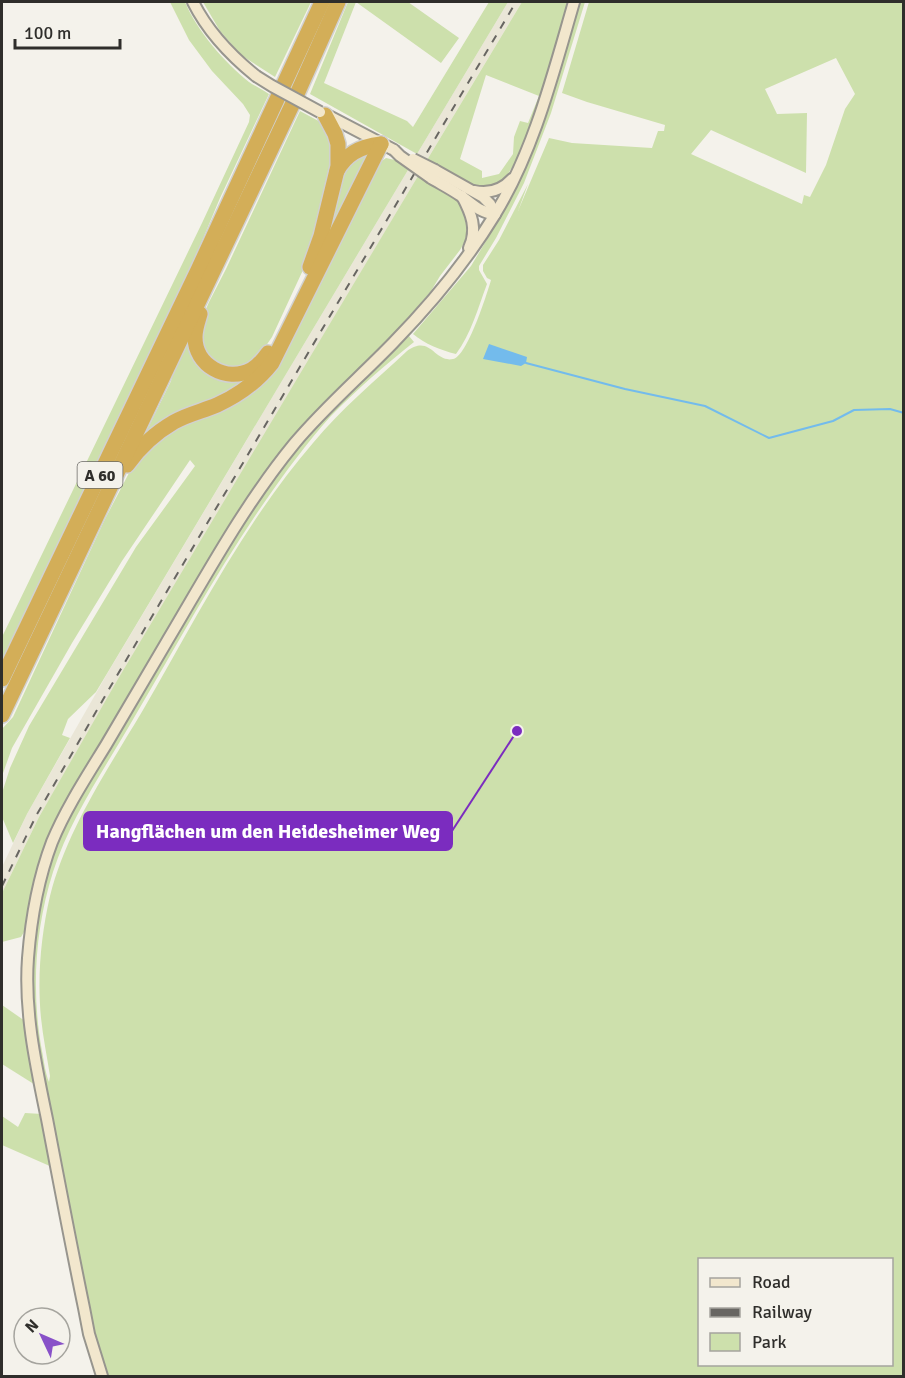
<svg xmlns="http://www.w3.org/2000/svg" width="905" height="1378" viewBox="0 0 905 1378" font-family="Signika,sans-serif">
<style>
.built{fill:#eae6d7}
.green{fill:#cde0ac;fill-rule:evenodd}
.water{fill:#73bbec}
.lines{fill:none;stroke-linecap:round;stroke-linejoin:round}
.stream{stroke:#73bbec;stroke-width:2}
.secondary-casing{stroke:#97958e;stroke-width:14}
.highway-casing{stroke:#d1d1d0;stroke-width:18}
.secondary{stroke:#f2e7cd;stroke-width:10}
.highway{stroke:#d3ae58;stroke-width:15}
.rail{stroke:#686662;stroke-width:2;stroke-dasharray:8 8;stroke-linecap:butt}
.secondary-bridge-casing{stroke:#97958e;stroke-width:14;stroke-linecap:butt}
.secondary-bridge{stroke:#f2e7cd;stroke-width:10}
.labels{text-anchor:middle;stroke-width:6;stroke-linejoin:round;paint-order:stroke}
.shield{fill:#f4f2eb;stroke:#6a6965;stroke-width:1.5}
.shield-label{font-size:16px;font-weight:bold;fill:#2f2e2b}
.leader{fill:none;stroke:#7b2cbf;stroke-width:2}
.callout-dot{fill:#7b2cbf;stroke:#f4f2eb;stroke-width:2}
.callout{fill:#7b2cbf;stroke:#7b2cbf;stroke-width:2}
.callout-label{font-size:20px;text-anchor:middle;font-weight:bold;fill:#fff}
</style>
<rect width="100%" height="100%" fill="#f4f2eb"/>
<!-- built -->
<g class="built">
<polygon points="508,2 522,2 427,160 417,154"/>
<polygon points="408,170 418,176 39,817 2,893 2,867 27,814 107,674"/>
</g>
<!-- green -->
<g class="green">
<path d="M170,2H185C197,31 225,63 249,82C255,86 263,90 269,94L220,198L192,265L2,664V637L202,223L249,122L250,115L243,104L212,71L189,40Z"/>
<polygon points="203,2 311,2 275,77 241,55 220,31"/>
<polygon points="348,2 408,2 459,38 441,63 356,2 324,83 407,121 413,127 489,2 508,2 417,154 310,94"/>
<path d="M522,2H570C560,34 524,177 494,187C489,188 480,189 475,188C471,186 467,183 463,181C451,174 439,167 427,160ZM486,75L539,96L528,123L520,121L514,137L513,154L499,174L482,178V171L460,159Z"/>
<path d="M579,2H585L551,113L524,183L496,238L479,266V270L487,284C478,308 471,334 456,354C440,350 425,344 413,334L471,266L513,196L539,131Z"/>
<path d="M589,2H903V1376H105L87,1307L43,1079L31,1001L32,946L46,873L58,841L75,806L190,611L254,505L298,445L322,419L409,336L414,342C385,365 356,390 330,417C307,443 286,471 266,500C218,569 178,643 135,716C106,767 71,816 53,872C35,929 31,992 42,1051C44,1061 45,1072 49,1082L50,1076C47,1057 43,1037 41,1018C37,977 41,935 50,896C67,829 108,769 143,710C196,619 244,523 313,443C341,409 375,381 407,351C431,334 434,363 453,359C467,357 487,294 491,280L487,278L483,271V265L499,240L528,184L518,211L549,138L572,143L652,148L658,131H664L665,125L587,102L562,93ZM836,58L855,94L845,109L826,165L810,197L804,195L802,204L691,154L711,130L806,173L807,113L777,114L765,89ZM700,1260H892V1364H700Z"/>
<polygon points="300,111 326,125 331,138 332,152 317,228 309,257 272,337 259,356 248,364 231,369 204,356 200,323 209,302 226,269"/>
<polygon points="359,153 371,153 311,279 340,180 351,162"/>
<polygon points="386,158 395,160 408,170 96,692 68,719 62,735 70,738 27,814 13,843 2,817 2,793 10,768 29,726 136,547 195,466 190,460 122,561 72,643 12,748 2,776 2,729 13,717 105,519 129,473 144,450 177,426 261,386 375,166"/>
<polygon points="418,176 460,202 469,225 468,236 460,250 440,276 431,291 404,323 296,436 51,837 31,893 24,932 21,937 2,942 2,893 39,817 118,679"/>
<polygon points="193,329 200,361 255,379 136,446 144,430 149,426 171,381 174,366"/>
<polygon points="2,1005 25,1021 37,1086 2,1064"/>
<polygon points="25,1113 42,1114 52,1167 2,1145 2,1116 18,1127"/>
</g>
<!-- water -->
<polygon class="water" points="489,344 527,357 526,363 521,366 483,359"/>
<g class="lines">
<!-- stream -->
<polyline class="stream" points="526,363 625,389 705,406 769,438 833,421 854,410 890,409 904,413"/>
<defs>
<g id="secondary">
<path d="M193,2C208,32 230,55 256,76"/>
<polyline points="325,114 394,150"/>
<polyline points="435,170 483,197 490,204 495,214"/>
<path d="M431,178C441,184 451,189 461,196C473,204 480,213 495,214"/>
<path d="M474,191C488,194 502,190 512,179"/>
<path d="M462,196C471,213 478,229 469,248"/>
<path d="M102,1376L89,1334L84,1308C71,1245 59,1182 47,1119C36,1066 24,1012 28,958C31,919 38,879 52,842C66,808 87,776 106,745C126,711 146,677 166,643C206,576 244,505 294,444C324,408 360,377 393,343C430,305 466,262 494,216C534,151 553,74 574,2"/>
</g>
<g id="highway">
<path d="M337,171C346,153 362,146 381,144"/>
<polyline points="310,267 321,236 338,166 338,144 335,134 325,115"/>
<path d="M200,314C198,321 195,329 195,337C195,365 226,383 251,370C258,366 263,360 268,353"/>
<path d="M127,465C140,447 155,433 174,422C188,414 203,411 217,405C239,395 257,382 272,363L381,144"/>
<polyline points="2,679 198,270 322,2"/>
<polyline points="2,715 293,103 338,2"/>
</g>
</defs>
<!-- secondary casing -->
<use href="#secondary" class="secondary-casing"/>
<!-- highway casing -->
<use href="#highway" class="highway-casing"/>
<!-- secondary -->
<use href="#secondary" class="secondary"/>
<!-- highway -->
<use href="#highway" class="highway"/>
<!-- rail -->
<polyline class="rail" points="2,886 36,816 112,684 516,2"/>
<defs>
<g id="secondary-bridge">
<polyline points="256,76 272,86 320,112"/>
<polyline points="394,150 400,156 431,178"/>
<polyline points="413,159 435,170"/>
</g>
</defs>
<!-- secondary-bridge casing -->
<use href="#secondary-bridge" class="secondary-bridge-casing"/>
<!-- secondary-bridge -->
<use href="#secondary-bridge" class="secondary-bridge"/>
</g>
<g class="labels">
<!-- shield labels -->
<rect class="shield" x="77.5" y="462" width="45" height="26" rx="4.5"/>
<g class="shield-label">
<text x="100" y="481">A 60</text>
</g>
</g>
<!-- callouts -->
<path class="leader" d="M517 731L452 831"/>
<circle class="callout-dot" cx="517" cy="731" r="6"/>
<rect class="callout" x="84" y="812" width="368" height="38" rx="6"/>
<g class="callout-label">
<text x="268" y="838">Hangflächen um den Heidesheimer Weg</text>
</g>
<!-- border -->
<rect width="905" height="1378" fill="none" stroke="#2f2e2b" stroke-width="6"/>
<!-- legend -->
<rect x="698" y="1258" width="195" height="108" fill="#f4f2eb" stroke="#a5a49e" stroke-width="1.5"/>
<rect x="710" y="1278" width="30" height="9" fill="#f2e7cd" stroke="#a5a49e" stroke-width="1.5"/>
<text x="752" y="1288" font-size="18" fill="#2f2e2b">Road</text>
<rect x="710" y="1308" width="30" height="9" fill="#686662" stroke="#a5a49e" stroke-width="1.5"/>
<text x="752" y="1318" font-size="18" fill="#2f2e2b">Railway</text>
<rect x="710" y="1333" width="30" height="18" fill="#cde0ac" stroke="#a5a49e" stroke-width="1.5"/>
<text x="752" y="1348" font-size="18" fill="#2f2e2b">Park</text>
<!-- north arrow -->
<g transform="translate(42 1336) rotate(314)"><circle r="28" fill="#f4f2eb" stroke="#a5a49e" stroke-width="1.5"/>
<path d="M0-4.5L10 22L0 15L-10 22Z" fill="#8851c8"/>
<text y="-9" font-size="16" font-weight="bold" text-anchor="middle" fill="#2f2e2b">N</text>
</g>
<!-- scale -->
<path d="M15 39v9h105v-9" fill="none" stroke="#2f2e2b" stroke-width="3"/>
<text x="24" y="39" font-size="18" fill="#2f2e2b" stroke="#f4f2eb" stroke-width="4.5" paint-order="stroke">100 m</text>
</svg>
